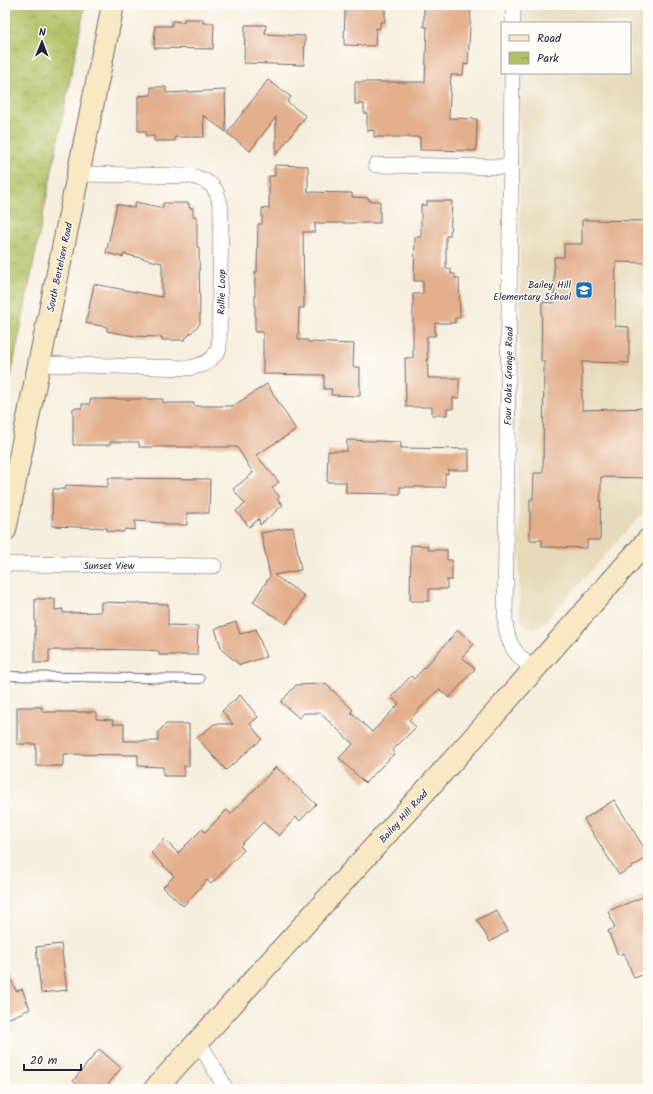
<svg xmlns="http://www.w3.org/2000/svg" width="653" height="1094" viewBox="0 0 653 1094" font-family="Kalam,sans-serif">
<style>
.built{fill:#e6daba}
.park{fill:url(#park-crowns);stroke:#69714f}
.building{fill:#e3ae8b}
.lines{fill:none;stroke-linecap:round;stroke-linejoin:round}
.service-casing{stroke:#6c6974;stroke-width:10}
.minor-casing{stroke:#6c6974;stroke-width:16}
.secondary-casing{stroke:#6c6974;stroke-width:24}
.service{stroke:#fff;stroke-width:8}
.minor{stroke:#fff;stroke-width:15}
.secondary{stroke:#f8e8c3;stroke-width:22}
.labels{text-anchor:middle;stroke-width:3;stroke-linejoin:round;paint-order:stroke}
.street-label{font-size:10px;fill:#22223b;stroke:#fdfcf7}
.poi-label{font-size:10px;fill:#22223b;stroke:#fdfcf7;text-anchor:end}
</style>
<defs>
<pattern id="park-crowns" width="20" height="18" patternUnits="userSpaceOnUse"><rect width="20" height="18" fill="#b0c063"/><path d="M2 6a3 3 0 1 1 6 0M12 15a3 3 0 1 1 6 0" fill="none" stroke="#8f9c53"/></pattern>
</defs>
<rect width="100%" height="100%" fill="#fdfcf7"/>
<filter id="ink" filterUnits="userSpaceOnUse"><feTurbulence type="fractalNoise" baseFrequency=".025" numOctaves="2"/><feDisplacementMap in="SourceGraphic" scale="8" xChannelSelector="R" yChannelSelector="G"/><feConvolveMatrix kernelMatrix="1 2 1 2 8 2 1 2 1" color-interpolation-filters="sRGB"/></filter>
<filter id="wash" filterUnits="userSpaceOnUse"><feTurbulence type="fractalNoise" baseFrequency=".012" numOctaves="4" result="noise"/><feDisplacementMap in="SourceGraphic" scale="16" xChannelSelector="R" yChannelSelector="G"/><feGaussianBlur stdDeviation="0.9" result="paint"/><feColorMatrix in="noise" values="0 0 0 0 0 0 0 0 0 0 0 0 0 0 0 0 0 1.4 0 .05"/><feComposite in="paint" operator="in"/></filter>
<g filter="url(#wash)">
<rect width="100%" height="100%" fill="#f6eedd"/>
<!-- built -->
<polygon class="built" points="520,5 648,5 648,507 541,626 533,628 525,625 522,622 519,610 520,73 630,73 630,23 520,23"/>
<!-- park -->
<polygon class="park" points="5,5 85,5 5,406"/>
<g id="blocks">
<!-- building -->
<g class="building">
<polygon points="345,5 385,5 385,22 380,22 380,29 376,28 375,46 344,45"/>
<polygon points="424,5 471,5 468,65 464,64 463,75 451,75 449,118 477,119 476,151 420,150 420,137 374,137 374,130 367,131 367,113 364,113 364,104 355,104 355,82 425,82 427,27 424,27"/>
<polygon points="184,19 203,19 203,23 214,23 213,49 154,48 155,26 172,26 172,21 184,22"/>
<polygon points="245,25 266,25 265,34 305,36 304,65 244,63"/>
<polygon points="268,80 291,97 287,102 306,116 276,155 276,117 250,151 227,133"/>
<polygon points="151,87 166,87 166,93 225,90 226,132 203,115 204,137 175,137 175,141 154,141 154,136 146,136 146,131 138,131 138,96 151,95"/>
<polygon points="275,165 308,166 308,192 352,193 352,197 369,198 369,201 380,201 380,223 315,223 315,232 303,232 304,308 299,308 298,340 308,340 308,342 354,344 353,367 360,367 360,396 331,395 332,389 324,389 324,375 263,374 263,332 255,332 255,272 257,272 258,224 262,224 262,208 269,209 269,176 275,176"/>
<polygon points="427,201 452,201 450,236 446,236 446,267 447,269 451,269 451,274 455,274 455,278 459,278 460,318 455,318 455,323 435,323 435,336 427,336 428,378 459,378 459,398 453,398 453,409 447,409 447,415 432,415 432,407 406,407 405,358 413,358 413,294 423,294 423,281 414,281 415,237 421,237 421,205 427,205"/>
<polygon points="136,202 163,208 163,203 189,203 189,208 193,208 193,216 197,217 197,247 199,247 200,324 184,340 162,340 162,337 134,336 107,331 107,327 86,323 94,284 162,297 162,263 124,254 123,257 106,253 117,204 134,208"/>
<polygon points="582,220 648,221 648,263 616,262 615,326 629,327 629,363 582,362 582,410 648,408 648,478 601,477 600,540 587,540 587,548 542,547 542,540 530,540 530,499 533,499 534,473 543,473 544,361 541,361 542,302 554,303 554,257 564,257 564,244 582,244"/>
<polygon points="267,384 296,430 256,455 279,482 272,488 280,497 277,499 283,505 260,525 259,519 249,527 236,511 245,504 233,489 253,473 237,447 139,447 139,442 110,442 110,445 73,445 73,408 82,408 82,404 90,404 90,399 163,399 163,403 194,403 194,406 233,406"/>
<polygon points="347,440 401,442 401,448 469,449 469,470 448,470 448,474 445,474 445,487 400,487 400,494 346,493 346,482 327,482 328,451 347,451"/>
<polygon points="108,478 210,479 209,513 187,513 187,525 165,525 165,523 135,521 135,530 126,529 123,532 107,531 107,528 52,526 53,489 65,489 66,485 108,487"/>
<polygon points="293,527 301,570 274,575 305,596 286,624 253,602 270,576 261,533"/>
<polygon points="411,545 428,546 428,550 447,550 447,560 452,560 452,580 447,580 447,589 429,589 429,601 410,601"/>
<polygon points="35,599 55,599 55,610 63,609 63,613 101,612 101,602 168,604 168,625 198,626 197,655 159,655 159,651 145,650 74,649 74,650 49,650 49,663 35,663"/>
<polygon points="236,622 240,634 256,629 266,657 240,665 222,650 215,629"/>
<polygon points="458,630 474,644 462,657 475,669 449,698 439,689 409,720 416,727 392,751 395,753 365,783 339,758 353,744 320,713 304,713 299,718 281,702 296,685 326,684 353,710 351,712 372,732 399,704 391,697 411,676 414,679"/>
<polygon points="240,695 258,717 250,724 262,739 226,770 197,738 214,724 233,724 222,711"/>
<polygon points="17,707 42,707 42,712 96,712 96,719 113,720 113,724 124,724 124,741 158,741 158,732 166,724 189,724 189,766 184,766 184,776 163,776 163,767 138,766 138,755 63,754 63,766 36,766 36,744 17,744"/>
<polygon points="276,767 316,804 300,821 296,817 279,836 263,822 240,846 244,850 211,884 207,880 183,906 163,887 174,876 151,853 164,839 178,853 202,829 205,832 227,810 231,814"/>
<polygon points="614,800 648,854 648,857 619,875 584,819"/>
<polygon points="648,895 648,914 643,916 648,928 648,973 634,978 624,953 618,955 608,931 615,928 608,911"/>
<polygon points="496,910 508,931 490,942 477,920"/>
<polygon points="61,944 67,990 41,993 36,947"/>
<polygon points="5,965 16,991 22,989 30,1009 5,1020"/>
<polygon points="99,1049 121,1068 105,1089 82,1089 73,1081"/>
</g>
</g>
</g>
<g filter="url(#ink)">
<use href="#blocks" fill-opacity="0" stroke="#6c6974" stroke-width="1"/>
<g class="lines">
<defs>
<polyline id="service" points="5,676 200,679"/>
<g id="minor">
<polyline points="513,23 513,5"/>
<path d="M512,73L505,620C507,645 515,653 533,670"/>
<polyline points="376,165 511,167"/>
<path d="M39,364L189,368C204,365 211,362 219,349L221,210C218,188 212,181 191,176L79,174"/>
<polyline points="5,564 214,566"/>
<polyline points="199,1042 226,1089"/>
</g>
<g id="secondary">
<polyline points="5,530 113,5"/>
<polyline points="155,1089 486,724 648,540"/>
</g>
</defs>
<!-- service casing -->
<use href="#service" class="service-casing"/>
<!-- minor casing -->
<use href="#minor" class="minor-casing"/>
<!-- secondary casing -->
<use href="#secondary" class="secondary-casing"/>
<!-- service -->
<use href="#service" class="service"/>
<!-- minor -->
<use href="#minor" class="minor"/>
<!-- secondary -->
<use href="#secondary" class="secondary"/>
</g>
</g>
<!-- icons -->
<defs>
<symbol id="school-square" viewBox="-11 -11 22 22"><rect x="-9" y="-9" width="18" height="18" rx="4" fill="#1f6fb2" stroke="#fdfcf7"/><path d="M0-5L7-2L0 1L-7-2ZM-4 1L0 2.5L4 1V4Q0 6-4 4Z" fill="#fff"/></symbol>
</defs>
<g fill-rule="evenodd">
<use href="#school-square" x="574" y="280" width="20" height="20"/>
</g>
<g class="labels">
<!-- street labels -->
<g class="street-label">
<text transform="translate(59 267) rotate(-78)" y="4">South Bertelsen Road</text>
<text transform="translate(221 292) rotate(-89)" y="4">Rollie Loop</text>
<text transform="translate(508 376) rotate(-89)" y="4">Four Oaks Grange Road</text>
<text x="109" y="569">Sunset View</text>
<text transform="translate(403 816) rotate(-48)" y="4">Bailey Hill Road</text>
</g>
<!-- poi labels -->
<g class="poi-label">
<text x="571" y="288">Bailey Hill<tspan x="571" dy="12">Elementary School</tspan></text>
</g>
</g>
<!-- margin -->
<rect width="653" height="1094" fill="none" stroke="#fdfcf7" stroke-width="20"/>
<!-- legend -->
<rect x="501" y="22" width="130" height="52" fill="#fdfcf7" stroke="#a5a5ac"/>
<rect x="509" y="35" width="20" height="6" fill="#f8e8c3" stroke="#a5a5ac"/>
<text x="537" y="42" font-size="12" fill="#22223b">Road</text>
<rect x="509" y="52" width="20" height="12" fill="url(#park-crowns)" stroke="#a5a5ac"/>
<text x="537" y="62" font-size="12" fill="#22223b">Park</text>
<!-- north arrow -->
<g transform="translate(42 42) rotate(1)" stroke="#fdfcf7" stroke-width="3" paint-order="stroke">
<path d="M0-3L7 15L0 10L-7 15Z" fill="#22223b"/>
<text y="-6" font-size="11" font-weight="bold" text-anchor="middle" fill="#22223b">N</text>
</g>
<!-- scale -->
<path d="M24 1064v6h57v-6" fill="none" stroke="#22223b" stroke-width="2"/>
<text x="30" y="1064" font-size="12" fill="#22223b" stroke="#fdfcf7" stroke-width="3" paint-order="stroke">20 m</text>
</svg>
